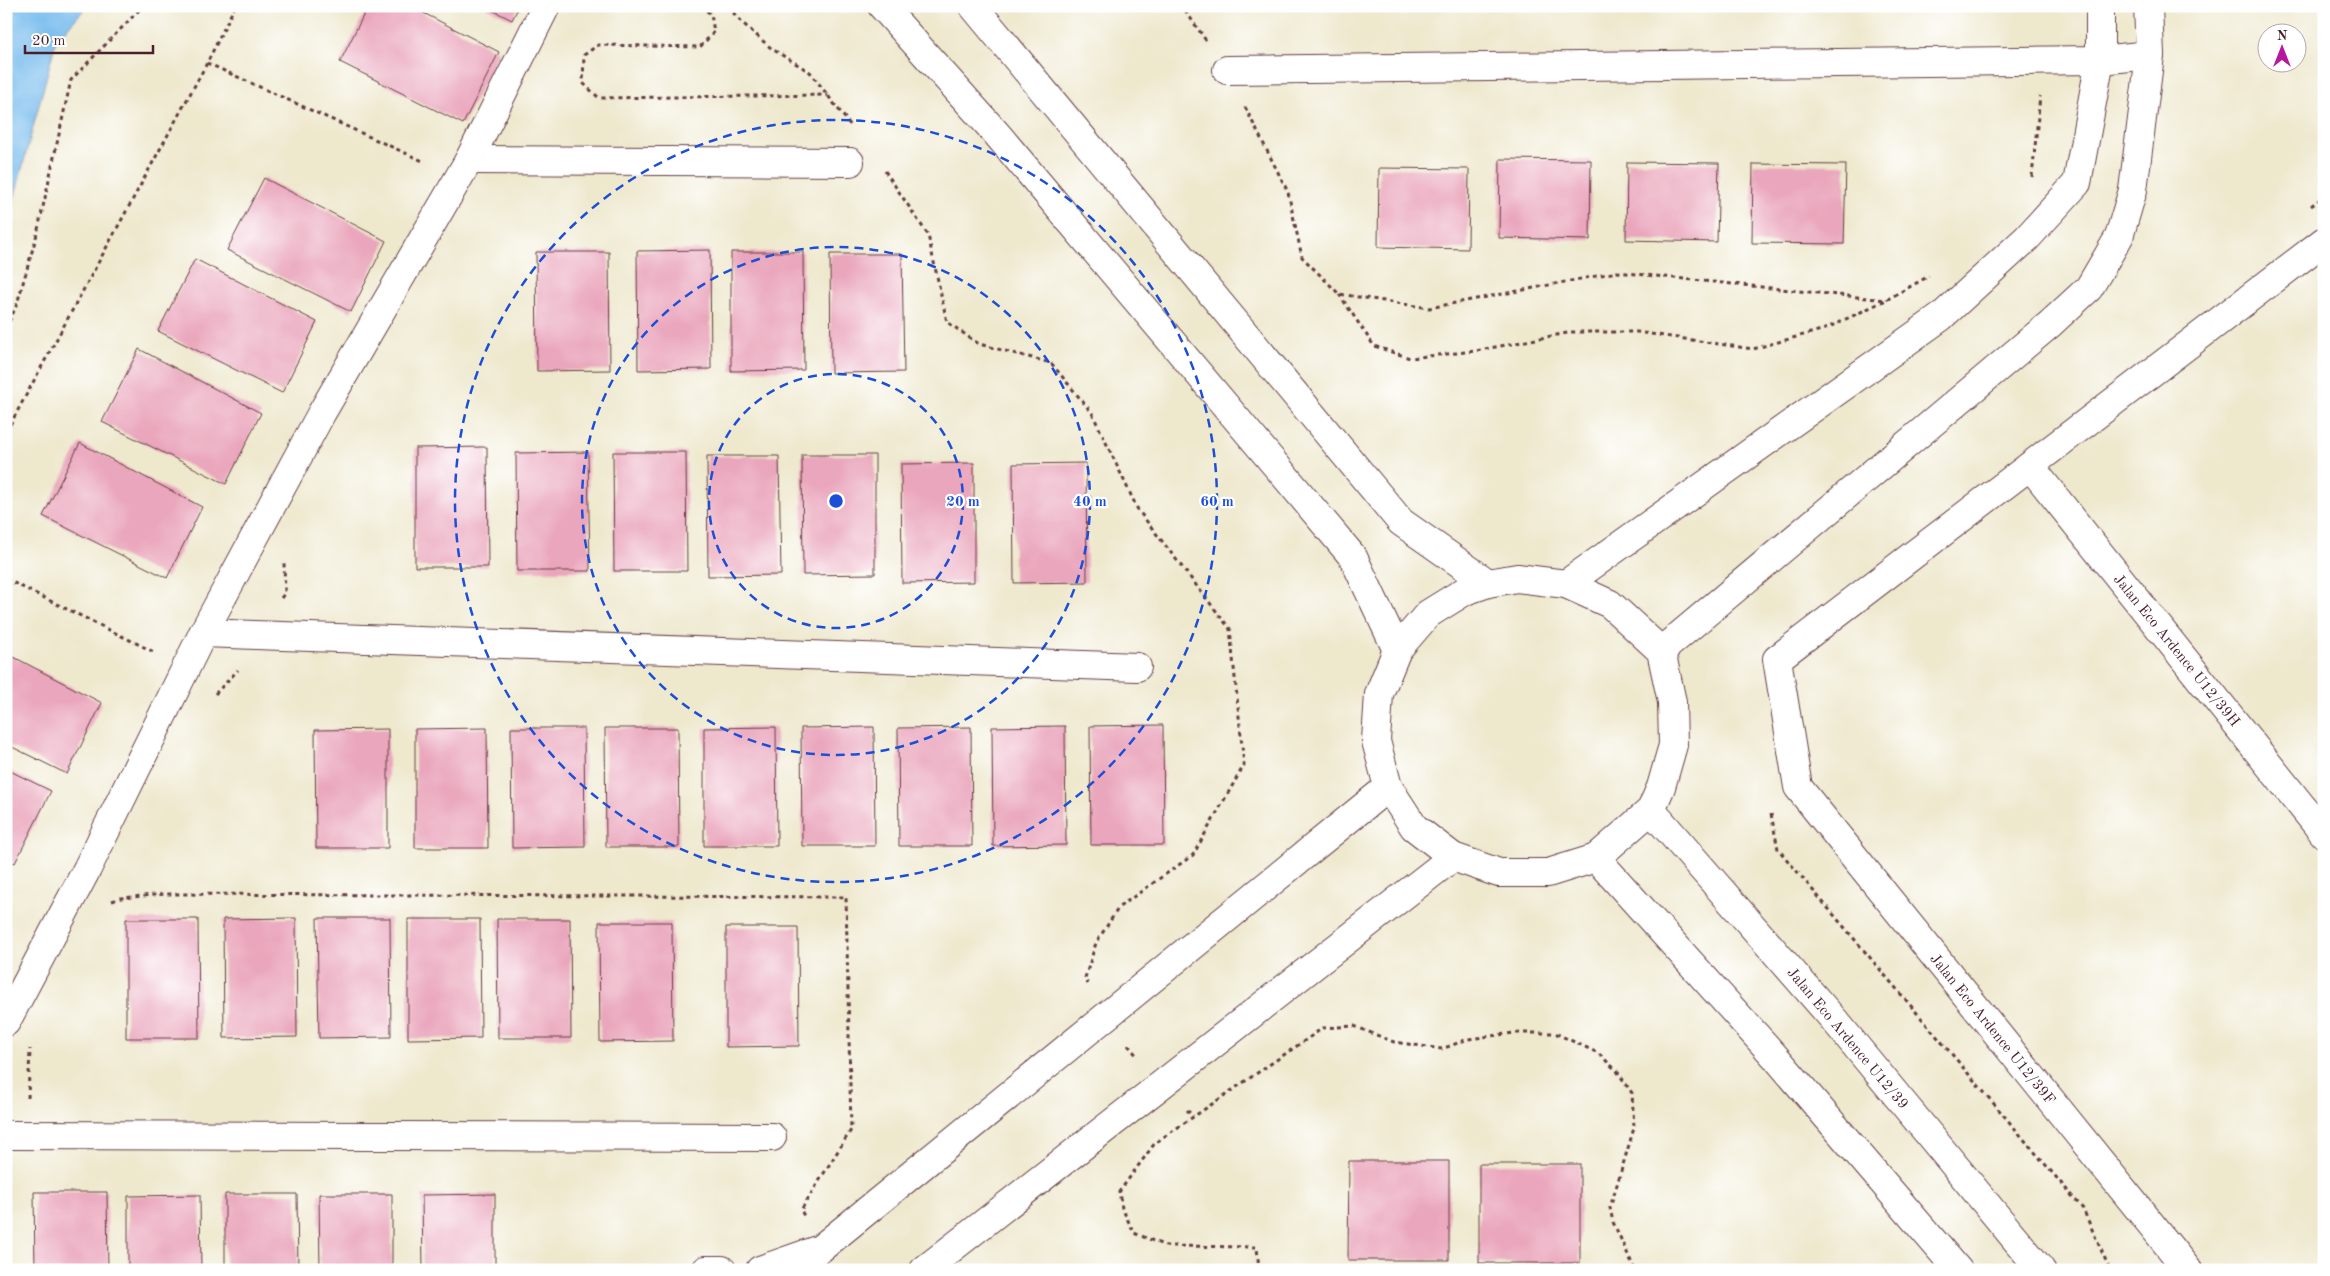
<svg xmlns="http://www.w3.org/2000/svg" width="2330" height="1276" viewBox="0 0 2330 1276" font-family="'Old Standard TT',serif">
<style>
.water{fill:#76bbed;stroke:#606d8c}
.building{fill:#eaa6bc}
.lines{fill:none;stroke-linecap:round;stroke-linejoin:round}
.minor-casing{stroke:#633d43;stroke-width:30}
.path{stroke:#633d43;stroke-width:3;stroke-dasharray:4 4;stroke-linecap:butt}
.minor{stroke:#fff;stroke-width:28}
.ring{fill:none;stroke:#1d4ed8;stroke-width:2.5;stroke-dasharray:9 6}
.labels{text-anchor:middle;stroke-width:4.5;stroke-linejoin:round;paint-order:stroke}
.street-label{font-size:15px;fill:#4a1f2b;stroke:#fff}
.centre{fill:#1d4ed8;stroke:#fff;stroke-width:2.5}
.ring-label{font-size:15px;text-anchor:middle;font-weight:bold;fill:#1d4ed8;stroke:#fff;stroke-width:4.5;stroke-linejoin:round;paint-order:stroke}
</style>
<rect width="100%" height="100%" fill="#fff"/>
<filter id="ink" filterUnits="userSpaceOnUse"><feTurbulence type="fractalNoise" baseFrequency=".02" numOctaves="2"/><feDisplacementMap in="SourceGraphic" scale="10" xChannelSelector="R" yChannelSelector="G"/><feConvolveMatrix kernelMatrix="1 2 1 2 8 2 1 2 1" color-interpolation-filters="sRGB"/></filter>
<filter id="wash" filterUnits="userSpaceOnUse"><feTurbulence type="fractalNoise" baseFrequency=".0096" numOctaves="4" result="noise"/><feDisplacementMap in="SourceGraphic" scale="20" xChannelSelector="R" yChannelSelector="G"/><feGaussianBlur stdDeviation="1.12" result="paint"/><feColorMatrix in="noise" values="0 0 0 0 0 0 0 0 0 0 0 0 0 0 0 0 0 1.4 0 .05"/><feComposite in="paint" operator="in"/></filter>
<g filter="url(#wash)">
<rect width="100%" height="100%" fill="#eee8cd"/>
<!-- water -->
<polygon class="water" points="6,6 87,6 56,41 6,229"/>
<g id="blocks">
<!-- building -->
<g class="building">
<polygon points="368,6 410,6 499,52 463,124 340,62"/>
<polygon points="484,6 519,6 512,20"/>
<rect x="1739" y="6" width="91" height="2"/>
<polygon points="1500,159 1591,160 1590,240 1499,238"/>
<polygon points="1627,162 1719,163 1717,242 1626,240"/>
<polygon points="1753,164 1846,165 1844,244 1752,243"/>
<polygon points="1379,168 1469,169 1468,249 1378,247"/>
<polygon points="264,178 386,241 351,312 227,250"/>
<polygon points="710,250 711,369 638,370 637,251"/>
<polygon points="536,252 609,252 610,370 537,371"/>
<polygon points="731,252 803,252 804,370 731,371"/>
<polygon points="830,254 902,254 904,372 831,373"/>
<polygon points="195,259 317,322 282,393 158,331"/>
<polygon points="139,349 261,413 226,484 102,422"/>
<polygon points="80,443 202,507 167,578 43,516"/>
<polygon points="487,447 488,567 415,567 415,448"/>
<polygon points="588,452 590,571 517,571 516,453"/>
<polygon points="613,452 686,452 687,571 614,571"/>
<polygon points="802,455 875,455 875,574 803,575"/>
<polygon points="707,456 779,456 781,575 708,576"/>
<polygon points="974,463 974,582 902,583 901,464"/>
<polygon points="1086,463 1087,582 1014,583 1013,464"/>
<polygon points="6,653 102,703 67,774 6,744"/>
<polygon points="1163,725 1164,845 1091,845 1090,726"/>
<polygon points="1065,726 1066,845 993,846 992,727"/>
<polygon points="776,727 777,846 704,846 704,728"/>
<polygon points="874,727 875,846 802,846 801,728"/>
<polygon points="971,727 972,846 899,846 898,728"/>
<polygon points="487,728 488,848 415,848 415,729"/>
<polygon points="511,728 584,728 585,847 512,848"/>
<polygon points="605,728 678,728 679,847 606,847"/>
<polygon points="388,729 388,848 316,848 315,730"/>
<polygon points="6,769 51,791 15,863 6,859"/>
<polygon points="296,918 297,1037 224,1038 223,919"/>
<polygon points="317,918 390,918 391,1037 319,1038"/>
<polygon points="126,919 198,919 199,1038 126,1038"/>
<polygon points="408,919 480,919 481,1038 408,1039"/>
<polygon points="497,919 570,919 571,1038 498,1038"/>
<polygon points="599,922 672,922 673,1041 600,1042"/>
<polygon points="726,927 798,927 799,1046 726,1047"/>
<polygon points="1349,1161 1449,1161 1449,1260 1348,1260"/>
<rect x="1479" y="1164" width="101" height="99"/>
<polygon points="34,1192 107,1192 108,1270 35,1270"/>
<polygon points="225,1194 297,1194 298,1270 225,1270"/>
<polygon points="319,1194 392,1194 392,1270 320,1270"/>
<polygon points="495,1194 495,1270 423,1270 422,1195"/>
<polygon points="200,1195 201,1270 128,1270 128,1196"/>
</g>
</g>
</g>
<g filter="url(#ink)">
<use href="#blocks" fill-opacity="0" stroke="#633d43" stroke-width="1"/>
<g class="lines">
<defs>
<g id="minor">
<polyline points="882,6 996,133 1353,557 1397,650"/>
<polyline points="973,6 1401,522 1488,583"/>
<polyline points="1227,70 2100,60 2150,55"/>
<polyline points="469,160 850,162"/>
<polyline points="2030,466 2324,834"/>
<polygon points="1517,578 1566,584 1610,604 1661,651 1672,702 1673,745 1661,787 1651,810 1596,858 1548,873 1499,873 1453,857 1414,827 1388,787 1376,741 1379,694 1397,650 1428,614 1465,591 1488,583"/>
<polyline points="1566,584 1941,317 2027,238 2077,183 2100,60 2100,6"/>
<polyline points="203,633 1137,667"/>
<polyline points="1661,651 2050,324 2089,288 2119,237 2133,190 2150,55 2148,6"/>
<polyline points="1651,810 1836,1022 2041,1270"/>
<polyline points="1596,858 1779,1061 1958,1270"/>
<polyline points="6,1022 87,869 203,633 321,414 469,160 546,6"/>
<polyline points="6,1135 772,1137"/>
<polyline points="706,1270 722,1270"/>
<polyline points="760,1270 820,1249 1388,787"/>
<polyline points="924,1270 1453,857"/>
<polyline points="2188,1270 1798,787 1777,659 2324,241"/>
</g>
</defs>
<!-- minor casing -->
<use href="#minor" class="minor-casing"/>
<!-- path -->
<g class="path">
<polyline points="700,6 711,14 714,32 700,47 598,45 584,55 583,83 599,98 828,95"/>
<polyline points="729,6 737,18 772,49 810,72 851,126"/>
<polyline points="1179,6 1185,10 1207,42"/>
<polyline points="207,63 425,162"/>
<polyline points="1245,107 1288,192 1302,257 1339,294 1429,308 1617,272 1886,300 1929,276"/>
<polyline points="885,171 928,235 947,322 979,344 1051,363 1092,413 1138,510 1230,629 1244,765 1193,855 1119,907 1096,943 1085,978 1088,984"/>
<polyline points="2032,177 2040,96"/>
<polyline points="2311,206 2324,196"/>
<polyline points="1339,294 1374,346 1410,358 1475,351 1572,332 1637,332 1753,349 1825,329 1886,300"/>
<polyline points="6,329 17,304 37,234 71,80 143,6"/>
<polyline points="6,432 207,63 235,6"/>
<polyline points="6,579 154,652"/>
<polyline points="281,598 285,593 284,563"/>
<polyline points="215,694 238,670"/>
<polyline points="1771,814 1778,849 2083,1209 2110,1270"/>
<polyline points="112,901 121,898 165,894 846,897 851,1130 801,1210 804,1216"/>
<polyline points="1128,1045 1138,1057"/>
<polyline points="28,1098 30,1049"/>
<polyline points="1187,1110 1193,1116"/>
<polyline points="1259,1270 1257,1247 1166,1246 1134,1233 1122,1208 1119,1192 1155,1143 1323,1028 1354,1026 1394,1042 1442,1049 1468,1039 1514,1033 1555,1033 1598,1053 1617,1071 1632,1093 1634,1128 1610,1208 1613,1222 1635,1270"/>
</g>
<!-- minor -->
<use href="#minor" class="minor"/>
</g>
</g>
<!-- distance rings -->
<g class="ring">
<circle cx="836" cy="501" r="127"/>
<circle cx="836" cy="501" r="254"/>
<circle cx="836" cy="501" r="381"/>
</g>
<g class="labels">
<!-- street labels -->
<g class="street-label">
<text transform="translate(2177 650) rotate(51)" y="5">Jalan Eco Ardence U12/39H</text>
<text transform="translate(1993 1029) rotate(51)" y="5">Jalan Eco Ardence U12/39F</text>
<text transform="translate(1848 1038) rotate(50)" y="5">Jalan Eco Ardence U12/39</text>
</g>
</g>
<circle cx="836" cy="501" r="8" class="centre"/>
<g class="ring-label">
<text x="963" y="506">20 m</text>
<text x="1090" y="506">40 m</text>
<text x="1217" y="506">60 m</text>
</g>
<!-- margin -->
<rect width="2330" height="1276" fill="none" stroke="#fff" stroke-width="25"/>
<!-- north arrow -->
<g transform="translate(2282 48)"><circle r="24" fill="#ffffff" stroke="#b7a5aa"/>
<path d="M0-4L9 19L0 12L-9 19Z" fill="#b5179e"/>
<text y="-8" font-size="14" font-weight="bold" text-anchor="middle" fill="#4a1f2b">N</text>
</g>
<!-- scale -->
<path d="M25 45v8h128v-8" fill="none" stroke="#4a1f2b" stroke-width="2.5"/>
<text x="32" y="45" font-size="15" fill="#4a1f2b" stroke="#ffffff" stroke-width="4" paint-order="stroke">20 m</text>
</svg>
